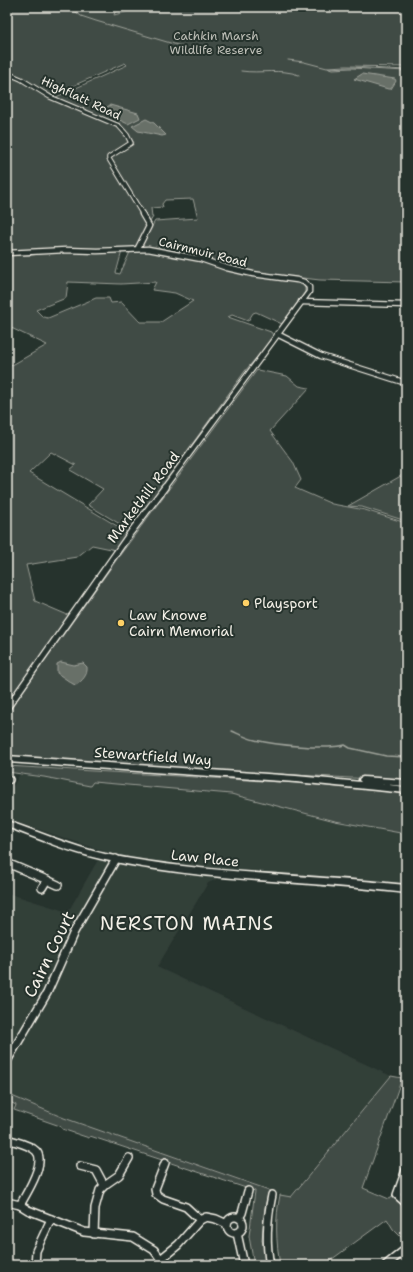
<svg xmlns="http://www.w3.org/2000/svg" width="413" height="1272" viewBox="0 0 413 1272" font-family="'Shantell Sans',sans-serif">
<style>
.built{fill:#333f39}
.green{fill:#414b45;stroke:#9a9e96;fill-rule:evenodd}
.water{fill:#676f68;stroke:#9fa39b}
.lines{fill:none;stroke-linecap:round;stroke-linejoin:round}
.stream-far1{stroke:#9fa39b;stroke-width:1}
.stream{stroke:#9fa39b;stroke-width:1.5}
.minor-far3-casing{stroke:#f4f1e8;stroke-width:5.5}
.minor-far2-casing{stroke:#f4f1e8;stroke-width:7}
.minor-far1-casing{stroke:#f4f1e8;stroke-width:8}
.minor-casing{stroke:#f4f1e8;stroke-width:10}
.tertiary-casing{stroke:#f4f1e8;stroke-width:3}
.minor-far3{stroke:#26332d;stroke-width:3.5}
.minor-far2{stroke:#26332d;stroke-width:4.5}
.minor-far1{stroke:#26332d;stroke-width:5.5}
.minor{stroke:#26332d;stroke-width:7}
.tertiary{fill:#26332d;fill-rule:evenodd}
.poi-dot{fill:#ffd166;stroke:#26332d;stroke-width:1.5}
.labels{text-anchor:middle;stroke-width:4;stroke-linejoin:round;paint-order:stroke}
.far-park-label{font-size:12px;fill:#bebfb7;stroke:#26332d}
.far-street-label{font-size:12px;fill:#f4f1e8;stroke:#26332d}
.street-label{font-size:14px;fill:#f4f1e8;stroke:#26332d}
.poi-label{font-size:14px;fill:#f4f1e8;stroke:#26332d;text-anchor:start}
.near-street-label{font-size:17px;fill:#f4f1e8;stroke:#26332d}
.near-quarter-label{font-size:19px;letter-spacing:1px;fill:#f4f1e8;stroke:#26332d}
</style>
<rect width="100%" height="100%" fill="#26332d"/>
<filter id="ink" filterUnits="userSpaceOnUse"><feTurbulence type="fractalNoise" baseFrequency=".025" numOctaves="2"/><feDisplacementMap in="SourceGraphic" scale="8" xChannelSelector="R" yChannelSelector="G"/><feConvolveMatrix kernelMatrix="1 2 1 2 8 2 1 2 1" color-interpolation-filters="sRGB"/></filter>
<g filter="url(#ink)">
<!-- built -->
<polygon class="built" points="20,774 231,794 335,821 406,834 406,884 235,871 208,883 157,967 391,1076 290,1197 280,1195 252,1183 64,1118 7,1094 7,893 68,912 103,851 7,819 7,797"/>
<!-- green -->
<g class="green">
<polygon points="7,7 117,7 114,15 129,11 144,11 134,7 406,7 406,67 346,66 327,67 333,69 351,68 406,71 406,282 320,280 251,272 153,248 140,247 155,221 198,218 193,199 165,200 162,204 163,207 151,208 152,217 153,217 150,222 111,160 113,155 134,143 124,128 56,97 127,65 125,63 52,95 7,71"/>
<polygon points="7,73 20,80 50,97 120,128 129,142 108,156 107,159 148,226 137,245 130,248 7,252"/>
<path d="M144,249L196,259L217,265L292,280L305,285V292L282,324L256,312L253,313L248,321L232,315L228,317L271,332L274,337L245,371L130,530L88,505L103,489L70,470L76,465L51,452L29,473L127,532L116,550L92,545L77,557L26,565L35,601L70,616L7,703V368L47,345L7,326V255H32L54,252L122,251L116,273L120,274L130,252ZM68,282L121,284L156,282L152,290L175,293L193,301L161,322H140L121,302L111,303L109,298H96L48,318L43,317L36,310L66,298Z"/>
<polygon points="257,370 287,376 299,386 309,388 270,431 293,462 301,480 295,488 332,504 365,510 406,523 406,781 224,771 7,757 7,714 117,559"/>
<polygon points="406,473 406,521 362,507 348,506"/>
<polygon points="7,766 297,783 399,793 406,794 406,834 335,821 231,794 93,782 90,786 44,777 7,772"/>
<path d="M391,1076L402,1078L363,1188L389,1199L393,1197L406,1207V1242L393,1229L387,1219L324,1265H280C276,1241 275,1219 280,1195L291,1197Z"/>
<polygon points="7,1094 64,1118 269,1190 265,1208 262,1240 267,1265 254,1265 249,1236 255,1191 90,1136 89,1138 62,1129 60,1126 14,1110 16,1105 10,1102 7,1108"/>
</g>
<!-- water -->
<g class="water">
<polygon points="362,74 395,79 396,81 391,89 388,89 354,79"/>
<polygon points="110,105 138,113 140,118 128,124 109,115 102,110"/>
<polygon points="146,119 154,123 166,135 162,136 138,131 132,126"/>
<path d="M61,662L74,665L83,663L87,667C88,675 82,681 76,685L73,684L57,673V664Z"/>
</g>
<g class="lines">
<!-- stream-far1 -->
<g class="stream-far1">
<polyline points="56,7 76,12 81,16 96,21 184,47"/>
<polyline points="288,60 304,62 327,68 350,67 406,70"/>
<path d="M241,71C261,74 280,68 299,75"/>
</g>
<!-- stream -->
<path class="stream" d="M232,731C239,734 247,738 255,740C276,745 324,750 345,745L350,748L386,756L406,757"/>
<defs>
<polyline id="minor-far3" points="7,73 21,79 50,97 119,126 127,135 131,143 109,157 109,159 143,215"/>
<g id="minor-far2">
<polyline points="138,248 149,226 142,214"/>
<polyline points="7,253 66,250 97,251 148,249 201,259 227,268 253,274 297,280 304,282 309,287 309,292 164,488"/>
<polyline points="301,302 406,305"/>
<polyline points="277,334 321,356 406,383"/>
</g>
<g id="minor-far1">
<polyline points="7,708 131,532 165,487"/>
<polyline points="7,779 10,780"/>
</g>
<g id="minor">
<polyline points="7,863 47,880 42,888"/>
<polyline points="47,880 58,885"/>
<polyline points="7,1061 47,993 74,932 116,859"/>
<path d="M7,1139C15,1142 29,1144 36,1151C47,1162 26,1194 20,1205"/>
<polyline points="165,1163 155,1189 156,1194 163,1199 186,1207 200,1220"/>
<polyline points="80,1166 96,1170 104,1185"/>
<polyline points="406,1170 397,1195 406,1203"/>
<polyline points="7,1202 20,1205 28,1210 84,1232 133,1237 154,1250 165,1265"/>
<circle cx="235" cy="1225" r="8"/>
<polyline points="239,1218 242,1213 248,1191"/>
<polyline points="237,1233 244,1265"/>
<polyline points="94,1234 95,1208 100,1190 106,1184 119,1175 129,1158"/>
<polyline points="162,1258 178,1245 200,1220 206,1217 216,1219 227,1224"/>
<polyline points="35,1265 36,1251 51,1219"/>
<path d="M270,1265C265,1241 267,1219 272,1195"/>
<polyline points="386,1265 406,1249"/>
</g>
<g id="tertiary">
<polygon points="7,756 296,776 361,782 359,780 360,778 363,777 406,780 406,786 381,784 406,787 406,793 296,782 7,762"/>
<path d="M7,821C40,832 71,846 105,854C204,874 306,874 406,885V893C306,881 204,881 105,860C71,853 39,839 7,827Z"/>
</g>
</defs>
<!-- minor-far3 casing -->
<use href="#minor-far3" class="minor-far3-casing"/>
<!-- minor-far2 casing -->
<use href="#minor-far2" class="minor-far2-casing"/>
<!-- minor-far1 casing -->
<use href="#minor-far1" class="minor-far1-casing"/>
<!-- minor casing -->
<use href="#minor" class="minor-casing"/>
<!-- tertiary casing -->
<use href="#tertiary" class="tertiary-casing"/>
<!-- minor-far3 -->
<use href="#minor-far3" class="minor-far3"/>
<!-- minor-far2 -->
<use href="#minor-far2" class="minor-far2"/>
<!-- minor-far1 -->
<use href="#minor-far1" class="minor-far1"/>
<!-- minor -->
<use href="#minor" class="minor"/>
<!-- tertiary -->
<use href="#tertiary" class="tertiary"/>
</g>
</g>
<!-- markers -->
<g class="poi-dot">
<circle cx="246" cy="603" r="4"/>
<circle cx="121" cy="623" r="4"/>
</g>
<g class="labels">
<!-- far-park labels -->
<g class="far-park-label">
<text x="216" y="40">Cathkin Marsh<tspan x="216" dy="14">Wildlife Reserve</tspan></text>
</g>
<!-- far-street labels -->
<g class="far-street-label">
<text transform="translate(81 98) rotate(25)" y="4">Highflatt Road</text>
<text transform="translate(203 252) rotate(14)" y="4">Cairnmuir Road</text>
</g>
<!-- street labels -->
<g class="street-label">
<text transform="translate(143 497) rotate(-53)" y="5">Markethill Road</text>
<text transform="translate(153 756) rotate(4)" y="5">Stewartfield Way</text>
<text transform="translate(205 858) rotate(6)" y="5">Law Place</text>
</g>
<!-- poi labels -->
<g class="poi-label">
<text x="254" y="608">Playsport</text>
<text x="129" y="620">Law Knowe<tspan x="129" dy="16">Cairn Memorial</tspan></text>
</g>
<!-- near-street labels -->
<g class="near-street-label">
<text transform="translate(49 954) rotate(-64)" y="6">Cairn Court</text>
</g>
<!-- near-quarter labels -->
<g class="near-quarter-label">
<text x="187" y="930">NERSTON MAINS</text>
</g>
</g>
<!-- margin -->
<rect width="413" height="1272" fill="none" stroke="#26332d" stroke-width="24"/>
<rect x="12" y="12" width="389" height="1248" fill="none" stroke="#f4f1e8" stroke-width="1.5" filter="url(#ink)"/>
</svg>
